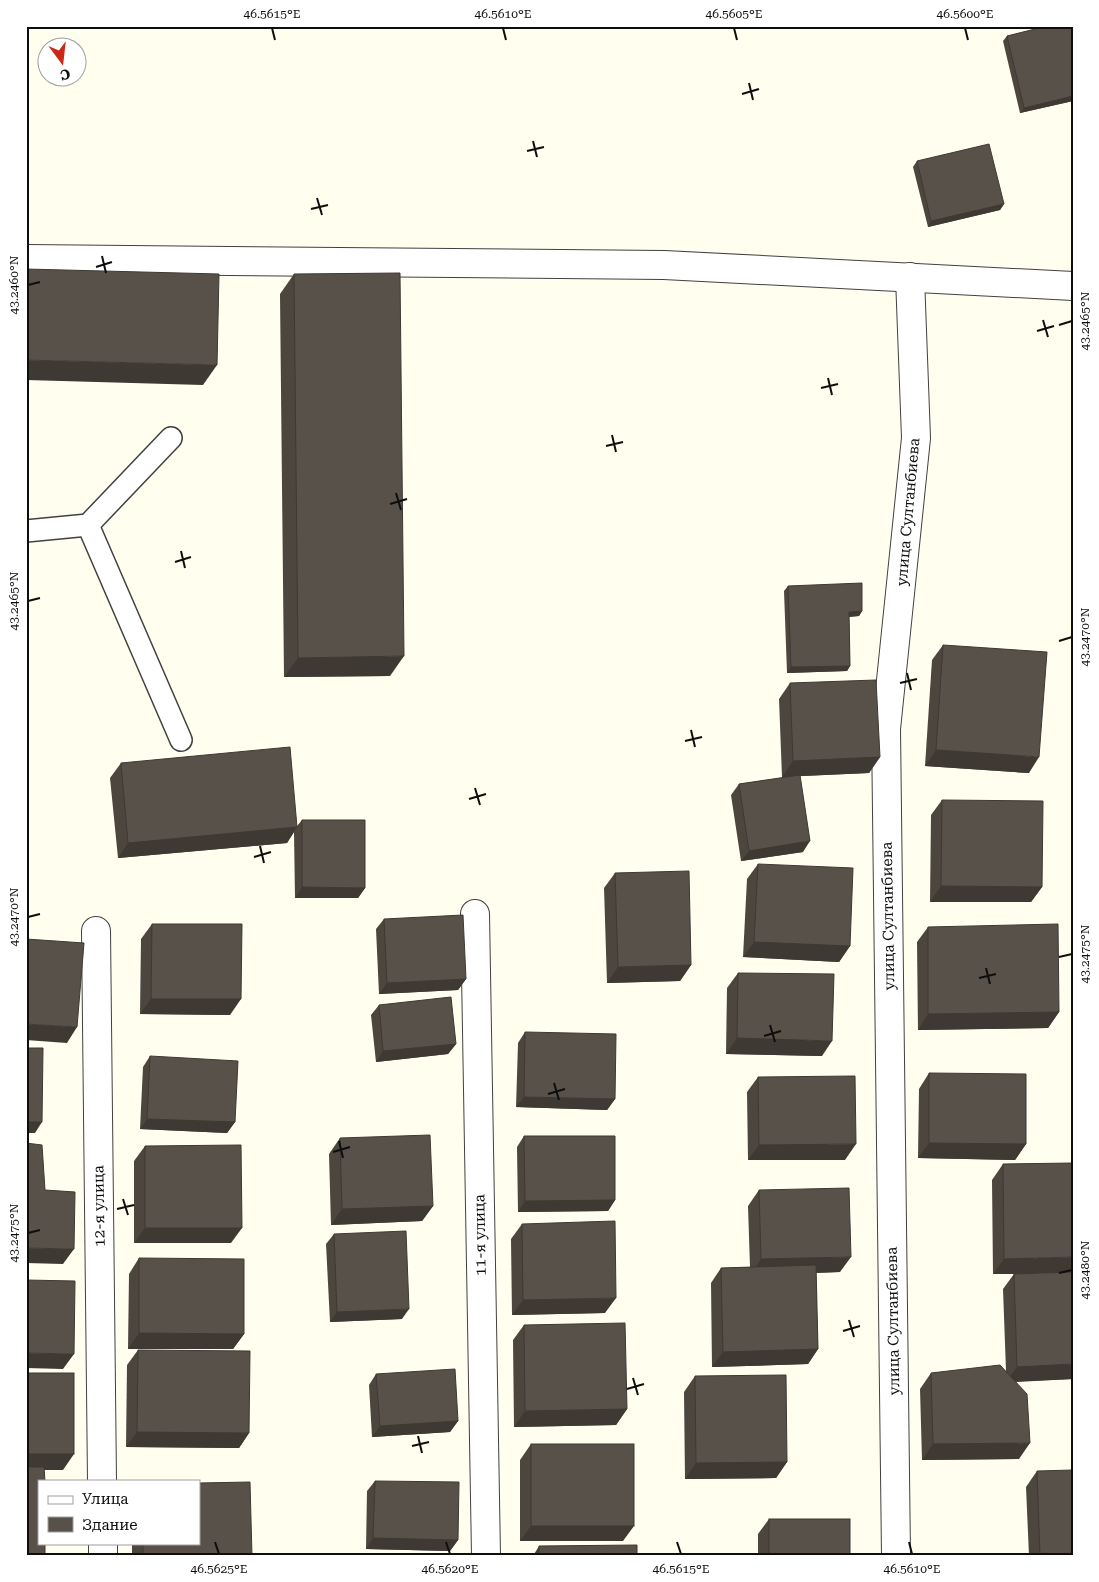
<svg xmlns="http://www.w3.org/2000/svg" width="1099" height="1582" viewBox="0 0 1099 1582" font-family="'Roboto Serif',serif">
<style>
.lines{fill:none;stroke-linecap:round;stroke-linejoin:round}
.service-casing{stroke:#414141;stroke-width:24}
.minor-casing{stroke:#414141;stroke-width:30}
.service{stroke:#fff;stroke-width:21}
.minor{stroke:#fff;stroke-width:28}
.wall{fill:#4c463f}
.shaded-wall{fill:#3e3933}
.building{fill:#585149;stroke:#3e3933}
.ticks{fill:none;stroke:#0e0e0e;stroke-width:2}
.labels{text-anchor:middle;stroke-width:5;stroke-linejoin:round;paint-order:stroke}
.street-label{font-size:15px;fill:#0e0e0e;stroke:#fff}
.neatline{fill:none;stroke:#0e0e0e;stroke-width:2}
.ticks-label{font-size:12px;text-anchor:middle;fill:#0e0e0e}
</style>
<rect width="100%" height="100%" fill="#fffeef"/>
<g class="lines">
<defs>
<g id="service">
<polyline points="88,525 181,740"/>
<polyline points="26,531 88,525 171,438"/>
</g>
<g id="minor">
<polyline points="26,259 664,265 1073,286"/>
<polyline points="475,914 486,1556"/>
<polyline points="96,931 102,1481"/>
<polyline points="103,1543 103,1556"/>
<polyline points="896,1556 886,729 916,438 910,277"/>
</g>
</defs>
<!-- service casing -->
<use href="#service" class="service-casing"/>
<!-- minor casing -->
<use href="#minor" class="minor-casing"/>
<!-- service -->
<use href="#service" class="service"/>
<!-- minor -->
<use href="#minor" class="minor"/>
</g>
<!-- wall -->
<g class="wall">
<polygon points="1073,26 1073,101 1020,113 1003,41 1007,36"/>
<polygon points="917,161 1004,204 1000,210 928,227 913,167"/>
<polygon points="294,274 390,676 284,677 280,294"/>
<polygon points="788,586 862,611 859,616 849,617 850,666 847,671 787,673 784,591"/>
<polygon points="943,645 1029,773 925,766 932,660"/>
<polygon points="790,683 880,757 869,773 800,776 803,852 741,861 731,795 739,784 789,777 782,777 779,699"/>
<polygon points="121,763 297,826 302,820 365,888 358,898 295,898 294,832 287,843 118,858 110,778"/>
<polygon points="942,800 1042,887 1031,902 930,902 931,815"/>
<polygon points="758,864 850,946 839,962 743,957 747,879"/>
<polygon points="615,873 691,965 680,981 607,983 604,888"/>
<polygon points="384,919 466,979 458,990 379,994 376,929"/>
<polygon points="152,924 230,1015 140,1014 141,939"/>
<polygon points="928,927 1059,1012 1048,1028 918,1030 917,942"/>
<polygon points="738,973 822,1056 726,1054 727,988"/>
<polygon points="379,1005 456,1044 448,1054 376,1062 371,1015"/>
<polygon points="525,1032 615,1099 607,1110 516,1107 518,1043"/>
<polygon points="150,1056 235,1122 227,1133 140,1129 143,1067"/>
<polygon points="929,1073 1026,1144 1015,1160 918,1158 919,1089"/>
<polygon points="758,1077 845,1160 748,1160 747,1092"/>
<polygon points="524,1136 615,1200 608,1211 518,1212 517,1147"/>
<polygon points="340,1138 433,1206 422,1221 331,1225 329,1154"/>
<polygon points="145,1146 231,1243 134,1243 134,1161"/>
<polygon points="1003,1164 1073,1379 1015,1382 1019,1459 922,1460 920,1389 931,1373 1006,1371 1003,1289 1014,1274 1021,1274 993,1274 992,1180"/>
<polygon points="759,1190 840,1272 816,1273 818,1349 808,1364 712,1367 711,1283 721,1268 750,1267 748,1206"/>
<polygon points="522,1224 605,1313 512,1315 511,1239"/>
<polygon points="334,1234 402,1319 330,1322 326,1244"/>
<polygon points="139,1258 244,1334 233,1349 128,1349 129,1274"/>
<polygon points="524,1325 627,1409 616,1425 514,1427 513,1340"/>
<polygon points="138,1350 249,1433 239,1448 126,1447 127,1365"/>
<polygon points="376,1374 458,1421 450,1432 372,1437 369,1385"/>
<polygon points="695,1376 787,1462 776,1478 685,1479 684,1392"/>
<polygon points="531,1444 623,1541 520,1541 520,1460"/>
<polygon points="1037,1471 1073,1556 1029,1556 1026,1487"/>
<polygon points="375,1481 458,1540 450,1551 366,1549 367,1491"/>
<polygon points="769,1519 850,1556 758,1556 758,1534"/>
<polygon points="132,1543 199,1543 252,1556 132,1556"/>
<polygon points="539,1546 637,1556 533,1556"/>
</g>
<!-- shaded-wall -->
<g class="shaded-wall">
<polygon points="1073,96 1073,101 1020,113 1024,108"/>
<polygon points="1004,204 1000,210 928,227 931,221"/>
<polygon points="26,360 217,365 203,385 26,380"/>
<polygon points="862,611 859,616 845,617 849,612"/>
<polygon points="404,656 390,676 284,677 298,658"/>
<polygon points="850,666 847,671 787,673 791,667"/>
<polygon points="936,750 1039,757 1029,773 925,766"/>
<polygon points="880,757 869,773 782,777 793,761"/>
<polygon points="297,827 287,843 118,858 128,843"/>
<polygon points="810,841 803,852 741,861 749,851"/>
<polygon points="941,886 1042,887 1031,902 930,902"/>
<polygon points="302,887 365,888 358,898 295,898"/>
<polygon points="754,942 850,946 839,962 743,957"/>
<polygon points="691,965 680,981 607,983 618,967"/>
<polygon points="466,979 458,990 379,994 387,983"/>
<polygon points="151,999 241,999 230,1015 140,1014"/>
<polygon points="1059,1012 1048,1028 918,1030 928,1014"/>
<polygon points="26,1024 77,1027 67,1043 26,1040"/>
<polygon points="737,1038 832,1041 822,1056 726,1054"/>
<polygon points="456,1044 448,1054 376,1062 383,1051"/>
<polygon points="524,1097 615,1099 607,1110 516,1107"/>
<polygon points="147,1119 235,1122 227,1133 140,1129"/>
<polygon points="26,1122 42,1122 35,1133 26,1133"/>
<polygon points="929,1143 1026,1144 1015,1160 918,1158"/>
<polygon points="856,1144 845,1160 748,1160 759,1145"/>
<polygon points="615,1200 608,1211 518,1212 525,1201"/>
<polygon points="433,1206 422,1221 331,1225 342,1209"/>
<polygon points="145,1228 242,1228 231,1243 134,1243"/>
<polygon points="26,1248 74,1249 63,1264 26,1263"/>
<polygon points="851,1257 840,1272 750,1275 761,1259"/>
<polygon points="1073,1257 1073,1273 993,1274 1004,1259"/>
<polygon points="616,1298 605,1313 512,1315 523,1300"/>
<polygon points="409,1309 402,1319 330,1322 337,1312"/>
<polygon points="139,1333 244,1334 233,1349 128,1349"/>
<polygon points="818,1349 808,1364 712,1367 723,1352"/>
<polygon points="26,1353 74,1354 63,1369 26,1368"/>
<polygon points="1073,1364 1073,1379 1006,1382 1017,1367"/>
<polygon points="627,1409 616,1425 514,1427 525,1411"/>
<polygon points="458,1421 450,1432 372,1437 380,1426"/>
<polygon points="137,1432 249,1433 239,1448 126,1447"/>
<polygon points="1030,1443 1019,1459 922,1460 933,1444"/>
<polygon points="26,1454 74,1454 63,1470 26,1470"/>
<polygon points="787,1462 776,1478 685,1479 696,1463"/>
<polygon points="531,1526 634,1526 623,1541 520,1541"/>
<polygon points="373,1538 458,1540 450,1551 366,1549"/>
</g>
<!-- building -->
<g class="building">
<polygon points="1047,26 1073,26 1073,96 1024,108 1007,36"/>
<polygon points="989,144 1004,204 931,221 917,161"/>
<polygon points="26,269 219,274 217,365 26,360"/>
<polygon points="400,273 404,656 298,658 294,274"/>
<polygon points="862,583 862,611 849,612 850,666 791,667 788,586"/>
<polygon points="943,645 1047,652 1039,757 936,750"/>
<polygon points="876,680 880,757 793,761 790,683"/>
<polygon points="290,747 297,827 128,843 121,763"/>
<polygon points="800,775 810,841 749,851 739,784"/>
<polygon points="942,800 1043,801 1042,887 941,886"/>
<polygon points="302,820 365,820 365,888 302,887"/>
<polygon points="758,864 853,868 850,946 754,942"/>
<polygon points="689,871 691,965 618,967 615,873"/>
<polygon points="463,915 466,979 387,983 384,919"/>
<polygon points="152,924 242,924 241,999 151,999"/>
<polygon points="1058,924 1059,1012 928,1014 928,927"/>
<polygon points="26,939 84,943 77,1027 26,1024"/>
<polygon points="738,973 834,974 832,1041 737,1038"/>
<polygon points="451,997 456,1044 383,1051 379,1005"/>
<polygon points="525,1032 616,1034 615,1099 524,1097"/>
<polygon points="26,1048 43,1048 42,1122 26,1122"/>
<polygon points="150,1056 238,1061 235,1122 147,1119"/>
<polygon points="929,1073 1026,1074 1026,1144 929,1143"/>
<polygon points="855,1076 856,1144 759,1145 758,1077"/>
<polygon points="430,1135 433,1206 342,1209 340,1138"/>
<polygon points="524,1136 615,1136 615,1200 525,1201"/>
<polygon points="26,1143 42,1145 45,1190 75,1192 74,1249 26,1248"/>
<polygon points="241,1145 242,1228 145,1228 145,1146"/>
<polygon points="1073,1163 1073,1257 1004,1259 1003,1164"/>
<polygon points="849,1188 851,1257 761,1259 759,1190"/>
<polygon points="615,1221 616,1298 523,1300 522,1224"/>
<polygon points="406,1231 409,1309 337,1312 334,1234"/>
<polygon points="139,1258 244,1259 244,1334 139,1333"/>
<polygon points="816,1265 818,1349 723,1352 721,1268"/>
<polygon points="1073,1272 1073,1364 1017,1367 1014,1274"/>
<polygon points="26,1280 75,1281 74,1354 26,1353"/>
<polygon points="625,1323 627,1409 525,1411 524,1325"/>
<polygon points="138,1350 250,1351 249,1433 137,1432"/>
<polygon points="1000,1365 1027,1394 1030,1443 933,1444 931,1373"/>
<polygon points="455,1369 458,1421 380,1426 376,1374"/>
<rect x="26" y="1373" width="48" height="81"/>
<polygon points="786,1375 787,1462 696,1463 695,1376"/>
<rect x="531" y="1444" width="103" height="82"/>
<polygon points="26,1467 44,1467 45,1481 39,1481 39,1543 45,1543 45,1556 26,1556"/>
<polygon points="1073,1470 1073,1556 1040,1556 1037,1471"/>
<polygon points="375,1481 459,1482 458,1540 373,1538"/>
<polygon points="250,1482 252,1556 143,1556 143,1543 199,1543 199,1483"/>
<rect x="769" y="1519" width="81" height="37"/>
<polygon points="637,1545 637,1556 539,1556 539,1546"/>
</g>
<!-- ticks -->
<path class="ticks" d="M272,28L275,40M503,28L506,40M734,28L737,40M965,28L968,40M749,83L753,100M742,94L759,89M533,141L537,157M527,151L544,147M317,198L322,215M311,209L328,205M102,256L106,273M96,267L112,262M28,285L40,282M1043,320L1048,337M1059,325L1072,321M1037,331L1054,326M828,378L832,395M821,388L838,384M612,435L616,452M606,446L623,442M396,493L401,510M390,504L407,499M181,551L185,568M175,562L191,557M28,601L40,598M1059,641L1072,637M907,673L911,690M900,683L917,679M691,730L695,747M685,741L702,737M475,788L480,805M469,799L486,794M260,846L264,863M254,857L271,852M28,917L40,914M1059,957L1072,954M986,968L990,984M979,978L996,974M770,1025L775,1042M764,1036L781,1031M554,1083L559,1100M548,1094L565,1089M339,1141L343,1158M333,1152L350,1147M123,1199L128,1215M117,1209L134,1205M28,1233L40,1230M1059,1273L1072,1270M849,1320L854,1337M843,1331L860,1326M633,1378L638,1395M627,1389L644,1384M418,1436L422,1453M412,1446L429,1442M215,1542L219,1554M446,1542L450,1554M677,1542L681,1554M909,1542L912,1554"/>
<g class="labels">
<!-- street labels -->
<g class="street-label">
<text transform="translate(908 512) rotate(-85)" y="5">улица Султанбиева</text>
<text transform="translate(888 916) rotate(-91)" y="5">улица Султанбиева</text>
<text transform="translate(99 1206) rotate(-91)" y="5">12-я улица</text>
<text transform="translate(480 1235) rotate(-91)" y="5">11-я улица</text>
<text transform="translate(893 1321) rotate(-91)" y="5">улица Султанбиева</text>
</g>
</g>
<!-- border -->
<rect width="1099" height="1582" fill="none" stroke="#ffffff" stroke-width="55"/>
<!-- legend -->
<rect x="38" y="1480" width="162" height="65" fill="#ffffff" stroke="#9f9f9f"/>
<rect x="48" y="1496" width="25" height="8" fill="#ffffff" stroke="#9f9f9f"/>
<text x="82" y="1504" font-size="15" fill="#0e0e0e">Улица</text>
<rect x="48" y="1517" width="25" height="15" fill="#585149" stroke="#9f9f9f"/>
<text x="82" y="1530" font-size="15" fill="#0e0e0e">Здание</text>
<!-- north arrow -->
<g transform="translate(62 62) rotate(165)"><circle r="24" fill="#ffffff" stroke="#9f9f9f"/>
<path d="M0-4L9 19L0 12L-9 19Z" fill="#cd2717"/>
<text y="-8" font-size="14" font-weight="bold" text-anchor="middle" fill="#0e0e0e">С</text>
</g>
<rect x="28" y="28" width="1044" height="1526" class="neatline"/>
<g class="ticks-label">
<text x="272" y="18">46.5615°E</text>
<text x="503" y="18">46.5610°E</text>
<text x="734" y="18">46.5605°E</text>
<text x="965" y="18">46.5600°E</text>
<text transform="translate(14 285) rotate(-90)" y="4">43.2460°N</text>
<text transform="translate(1085 321) rotate(-90)" y="4">43.2465°N</text>
<text transform="translate(14 601) rotate(-90)" y="4">43.2465°N</text>
<text transform="translate(1085 637) rotate(-90)" y="4">43.2470°N</text>
<text transform="translate(14 917) rotate(-90)" y="4">43.2470°N</text>
<text transform="translate(1085 954) rotate(-90)" y="4">43.2475°N</text>
<text transform="translate(14 1233) rotate(-90)" y="4">43.2475°N</text>
<text transform="translate(1085 1270) rotate(-90)" y="4">43.2480°N</text>
<text x="219" y="1573">46.5625°E</text>
<text x="450" y="1573">46.5620°E</text>
<text x="681" y="1573">46.5615°E</text>
<text x="912" y="1573">46.5610°E</text>
</g>
</svg>
